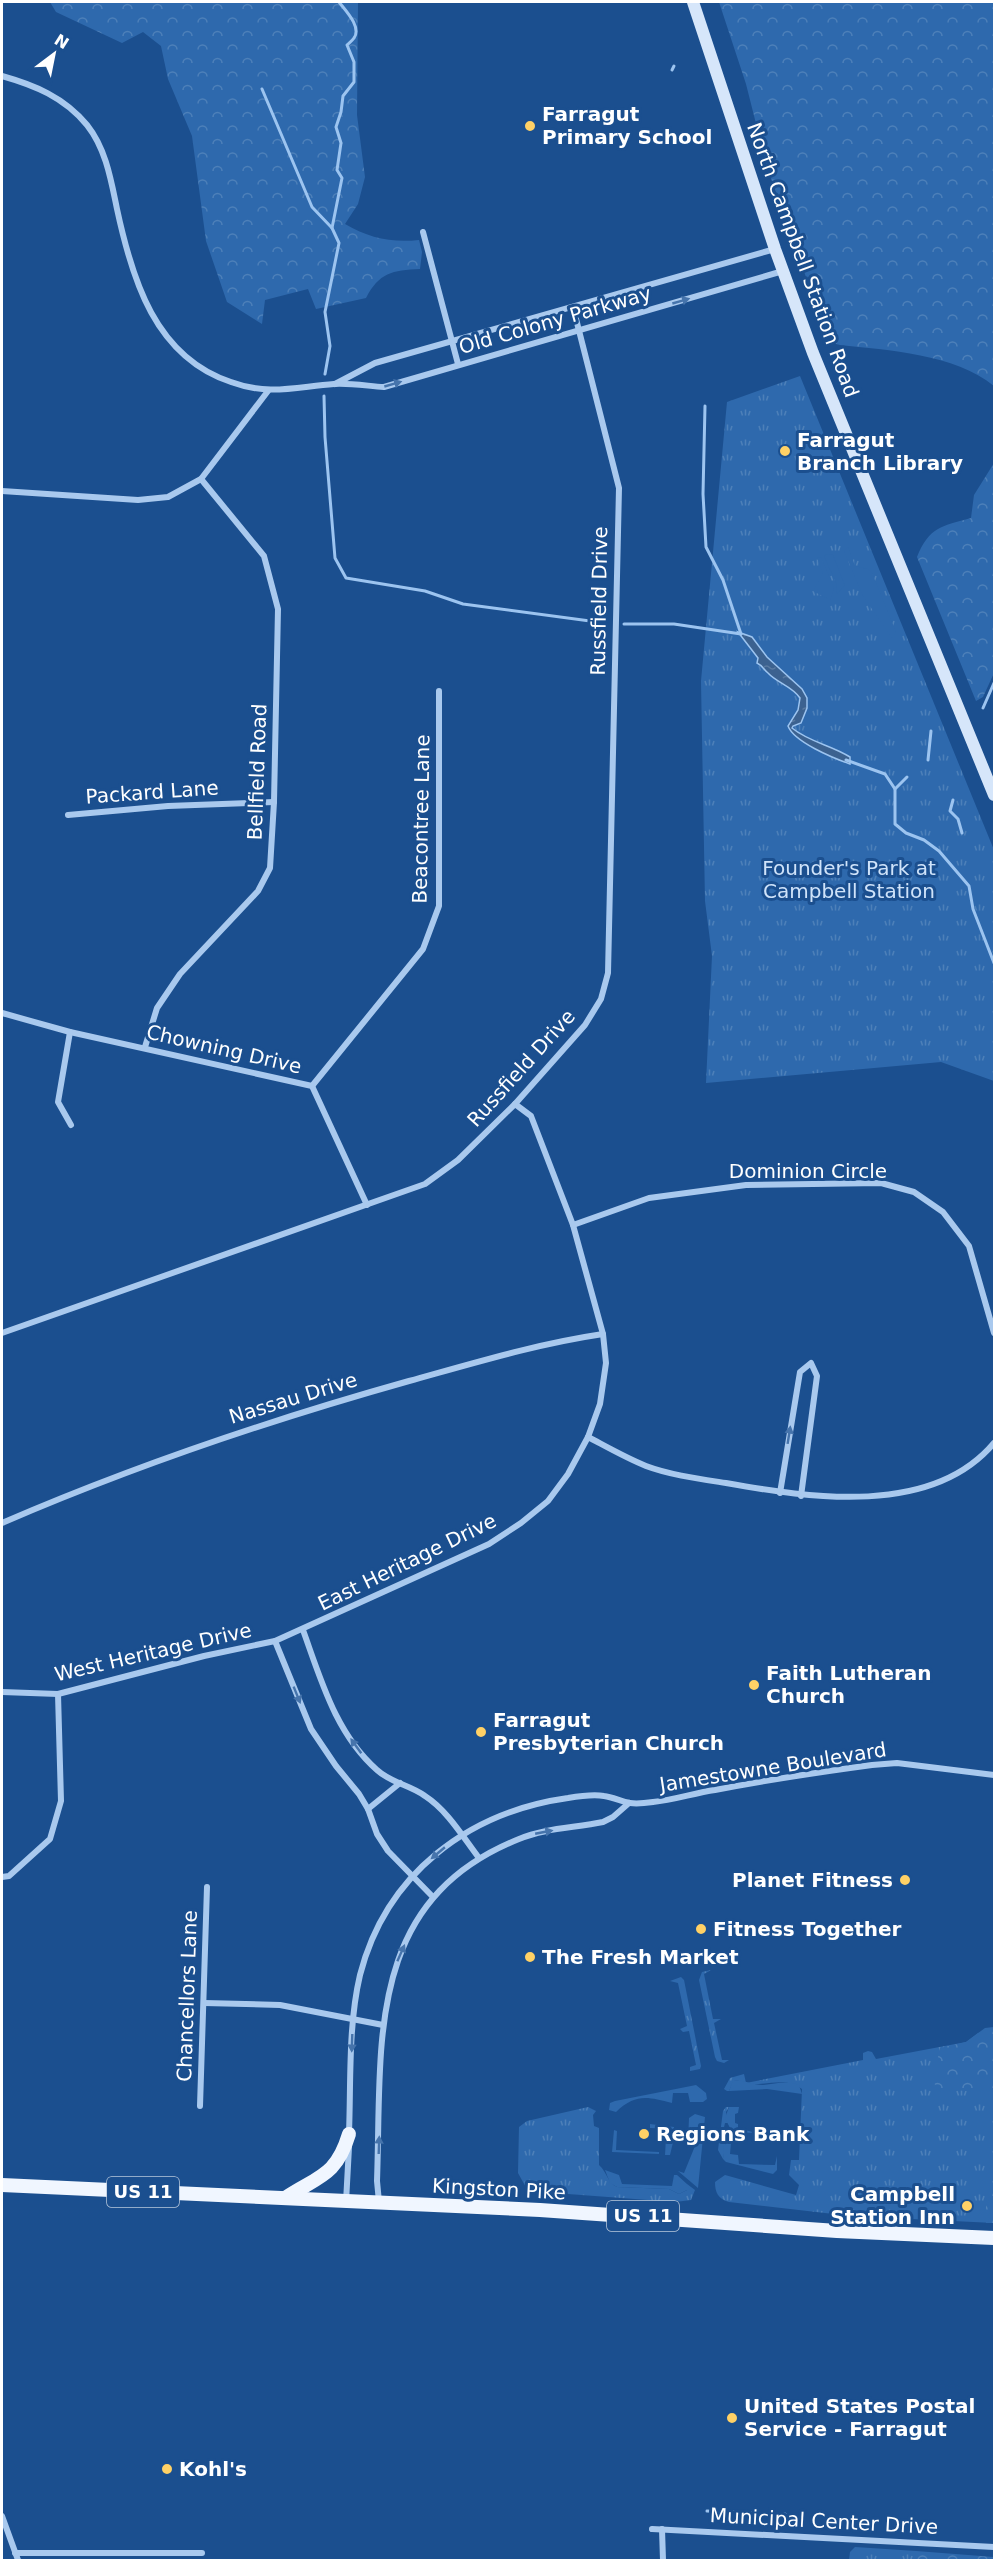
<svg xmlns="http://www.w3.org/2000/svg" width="996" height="2562" viewBox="0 0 996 2562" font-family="'DejaVu Sans',sans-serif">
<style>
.grass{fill:url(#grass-tufts)}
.forest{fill:url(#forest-crowns)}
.garden{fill:#2e69ad}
.water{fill:url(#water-ripples);stroke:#9cc4f0;stroke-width:1.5}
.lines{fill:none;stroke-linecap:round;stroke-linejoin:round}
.stream{stroke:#9cc4f0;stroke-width:3}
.street{stroke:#a9c9ee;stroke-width:6}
.secondary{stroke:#d6e6fa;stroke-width:12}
.primary{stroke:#f0f6ff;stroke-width:14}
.oneway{fill:#4674ac}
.poi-dot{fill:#ffd166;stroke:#1b4f8f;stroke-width:2}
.labels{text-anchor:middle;stroke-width:6;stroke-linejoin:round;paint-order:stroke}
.shield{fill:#1b4f8f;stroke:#bbcadd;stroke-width:1.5}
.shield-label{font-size:18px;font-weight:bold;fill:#fff}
.poi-label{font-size:20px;font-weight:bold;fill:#fff;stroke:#1b4f8f;text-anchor:start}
.street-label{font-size:20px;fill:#fff;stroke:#1b4f8f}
.park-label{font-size:20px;fill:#cfe3fa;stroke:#1b4f8f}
</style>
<defs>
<pattern id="grass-tufts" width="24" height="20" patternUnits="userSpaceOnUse" patternTransform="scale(1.5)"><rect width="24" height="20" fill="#2e69ad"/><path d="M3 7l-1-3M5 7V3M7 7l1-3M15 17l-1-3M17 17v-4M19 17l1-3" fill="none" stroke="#4d80b9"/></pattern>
<pattern id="forest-crowns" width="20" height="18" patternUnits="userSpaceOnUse" patternTransform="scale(1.5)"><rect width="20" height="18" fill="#2e69ad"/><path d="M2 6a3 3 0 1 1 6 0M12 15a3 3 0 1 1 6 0" fill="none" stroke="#4d80b9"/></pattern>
<pattern id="water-ripples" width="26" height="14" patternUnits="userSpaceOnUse" patternTransform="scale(1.5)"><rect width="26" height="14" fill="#3c6290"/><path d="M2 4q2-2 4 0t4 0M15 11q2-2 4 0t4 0" fill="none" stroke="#597aa1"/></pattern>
</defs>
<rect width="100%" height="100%" fill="#1b4f8f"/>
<!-- grass -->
<g class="grass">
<polygon points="800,376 994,850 994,1081 941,1062 706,1083 712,956 705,901 701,681 727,402"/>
<polygon points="711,1970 704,1974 713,2019 721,2019 714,2023 722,2060 729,2060 724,2063 717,2061 715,2057 699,1980 702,1972"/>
<polygon points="681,1977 684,1980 701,2066 700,2069 690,2071 690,2067 696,2065 689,2031 683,2032 680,2029 687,2026 678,1983 670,1981"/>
<path d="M994,2030V2223L851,2216L729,2202C718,2199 715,2192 715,2182L725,2175L796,2195L799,2185L789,2175L791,2160H799L802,2089C785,2076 767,2086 748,2084C743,2083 739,2080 734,2080L729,2091H727L724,2089L730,2078L744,2074L746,2083L863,2060V2053L868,2051L872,2052L876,2059L966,2042L978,2033Z"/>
<path d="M588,2107L596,2111L593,2115L594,2126L599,2128V2165C607,2172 607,2182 617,2187L669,2189L679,2194L687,2190V2184L695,2190L691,2200L675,2202L528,2191L518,2173L519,2127L527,2121Z"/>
<polygon points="726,2107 729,2107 726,2112 728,2123 725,2123 721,2140 726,2142 723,2159 718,2150 723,2111"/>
<polygon points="855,2547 916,2551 916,2560 849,2560 850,2552"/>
</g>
<!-- forest -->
<g class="forest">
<path d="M50,2H358L357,115L365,177L358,204L345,224C369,238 391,243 419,240L422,252L420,269C392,270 379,273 366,298L316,309L308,289L265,300L262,324L227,302L206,241L192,136L168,79L161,46L143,32L122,43L56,12Z"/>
<path d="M719,2H994V386C955,354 888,350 840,345L829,342L767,167L746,84Z"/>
<path d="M994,463V673L983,697L976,701L917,557C929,527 942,526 971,518L974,495Z"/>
<polygon points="994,2027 994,2093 938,2089 935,2086 934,2076 940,2048 966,2042 985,2028"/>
<polygon points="986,2188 994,2189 994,2223 986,2223"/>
<polygon points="916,2551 994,2557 994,2560 916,2560"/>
</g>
<!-- garden -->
<g class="garden">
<polygon points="848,547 855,566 868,569 872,573 896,632 892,638 863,596 844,551"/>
<polygon points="827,554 833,555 845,586 836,594 837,585 824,556"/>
<polygon points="821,557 834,588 830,600 813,591 823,573 817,558"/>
<path d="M733,2080C744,2080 753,2085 763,2085C776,2084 786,2080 799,2085L802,2094L767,2089L729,2091Z"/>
<path d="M696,2085L706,2093L707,2099L703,2102H690L688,2093H673L672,2103C648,2097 636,2093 616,2112L609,2110L610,2103L615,2101Z"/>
<polygon points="729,2107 739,2107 738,2113 735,2114 735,2123 738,2124 738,2128 756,2133 732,2132 725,2118"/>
<polygon points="695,2114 705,2117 698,2188 678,2171 684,2173 695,2146 688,2141 689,2118"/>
<polygon points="650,2124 674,2127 675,2134 670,2155 665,2155 666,2138 670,2138 671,2129 650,2128"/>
<polygon points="614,2130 617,2131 616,2150 659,2152 659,2154 612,2152"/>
<polygon points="730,2139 733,2143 731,2143 730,2154 738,2155 739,2164 775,2165 777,2156 777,2170 773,2174 726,2162 723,2159 724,2146"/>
<polygon points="605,2170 619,2175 622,2184 672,2186 674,2175 677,2175 687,2184 687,2190 679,2194 669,2189 617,2187 610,2183"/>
</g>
<!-- water -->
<path class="water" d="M738,632L752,637L767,657L802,689L807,698V708L801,723L793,726L792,728C809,742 831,745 850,757V764C833,758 794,742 788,726L798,710L800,698C792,686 777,683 768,673C763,669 763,666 757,663L758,658Z"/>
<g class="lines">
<!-- stream -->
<g class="stream">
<polyline points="672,70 674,66"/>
<polyline points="262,89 312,207 332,228 339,243 325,312 330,346 325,374"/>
<path d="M332,228L342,178L337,170L341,143L336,127L341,112L343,96L354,82V62L347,45C349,43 352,41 354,38C362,27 345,10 339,2"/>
<polyline points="324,396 325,437 335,558 346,578 425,591 463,604 605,623"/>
<polyline points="705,406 703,494 706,547 723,580 741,634"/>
<polyline points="624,624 674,624 741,634"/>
<polyline points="983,708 994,683"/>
<polyline points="846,760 885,774 895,789"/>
<polyline points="928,760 931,731"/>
<polyline points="907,777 895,789 895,824 906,833 924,840 939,851 969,886 973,909 994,963"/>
<polyline points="953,800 950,811 958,819 962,833"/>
<polyline points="707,2511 752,2513"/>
<polyline points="770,2514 785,2514"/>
</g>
<!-- street -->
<g class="street">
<path d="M2,76C34,85 64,97 87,125C106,149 111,180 117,209C132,279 155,357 231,382C269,396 295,387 334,384C350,383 368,386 384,387L783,271"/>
<polyline points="423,232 458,364"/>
<polyline points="335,384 375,363 775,249"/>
<polyline points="2,491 138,500 168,497 201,479 268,391"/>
<polyline points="68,815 168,806 274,802"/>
<polyline points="2,1013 70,1032 312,1086 367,1205"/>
<polyline points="70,1032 58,1102 71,1125"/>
<polyline points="145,1047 157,1008 180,974 258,891 270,868 274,802 278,609 264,556 201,479"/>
<polyline points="312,1086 423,949 439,906 439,691"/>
<polyline points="573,1225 649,1198 746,1185 881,1183 914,1192 943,1212 969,1246 994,1333"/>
<polyline points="2,1333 425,1184 458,1160 515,1104 585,1025 601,999 608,973 619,488 573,307"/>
<path d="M588,1437C607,1447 626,1458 646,1466C670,1475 700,1479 726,1483C810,1498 932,1517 994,1443"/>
<polyline points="780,1493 800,1372 811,1363 817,1376 801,1496"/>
<path d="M2,1523C134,1466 270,1420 409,1381C474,1363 536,1344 603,1334"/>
<path d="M303,1630C321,1680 336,1734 377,1770C391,1783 410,1785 425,1796C447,1810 463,1837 479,1858"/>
<polyline points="275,1641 311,1729 336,1766 359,1794 368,1809 377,1834 388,1851 433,1897"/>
<polyline points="2,1692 58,1694 204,1656 275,1641 489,1544 521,1523 548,1501 568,1474 588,1437 600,1404 606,1363 603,1334 573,1225 531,1116 515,1104"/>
<polyline points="368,1809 400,1783"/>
<polyline points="2,1877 9,1876 50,1839 61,1801 58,1694"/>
<polyline points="204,2003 280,2005 383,2025"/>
<polyline points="200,2106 207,1887"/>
<path d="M349,2133C351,2082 348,2026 360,1975C386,1874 468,1812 568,1798C580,1796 592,1794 604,1796C613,1797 622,1802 630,1803C637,1804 646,1803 653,1802C674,1800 694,1793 715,1790C767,1780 820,1772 872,1765L897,1763L994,1775"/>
<polyline points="346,2202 349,2147"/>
<path d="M379,2202L377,2181C382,2043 364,1901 519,1839C545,1828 575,1828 603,1822L613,1817L629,1803"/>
<polyline points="2,2516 18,2560"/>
<polyline points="652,2529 994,2547"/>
<polyline points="662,2529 663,2560"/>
<polyline points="15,2553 202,2553"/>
</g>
<!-- secondary -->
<polyline class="secondary" points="693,2 775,249 813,353 994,795"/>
<!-- primary -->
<g class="primary">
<polyline points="2,2185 540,2210 837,2231 994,2238"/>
<path d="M285,2198C318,2176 336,2177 349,2134"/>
</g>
</g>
<!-- one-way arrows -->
<defs><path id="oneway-solid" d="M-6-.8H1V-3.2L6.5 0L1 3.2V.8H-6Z" transform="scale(1.5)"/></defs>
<g class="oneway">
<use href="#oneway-solid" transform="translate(681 301) rotate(-16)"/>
<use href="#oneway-solid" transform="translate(393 384) rotate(-16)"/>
<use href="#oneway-solid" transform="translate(789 1435) rotate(-81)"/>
<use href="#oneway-solid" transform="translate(297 1695) rotate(68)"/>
<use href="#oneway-solid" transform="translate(356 1746) rotate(-126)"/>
<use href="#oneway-solid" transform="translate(544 1832) rotate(-11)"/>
<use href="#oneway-solid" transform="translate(438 1853) rotate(140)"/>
<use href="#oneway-solid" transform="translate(401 1953) rotate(-66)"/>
<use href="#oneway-solid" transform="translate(352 2043) rotate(92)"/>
<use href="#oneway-solid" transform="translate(379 2145) rotate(-88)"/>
</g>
<!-- markers -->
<g class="poi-dot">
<circle cx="530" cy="126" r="6"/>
<circle cx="785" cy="451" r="6"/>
<circle cx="754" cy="1685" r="6"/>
<circle cx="481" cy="1732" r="6"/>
<circle cx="905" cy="1880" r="6"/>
<circle cx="701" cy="1929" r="6"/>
<circle cx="530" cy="1957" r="6"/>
<circle cx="644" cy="2134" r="6"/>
<circle cx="967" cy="2206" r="6"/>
<circle cx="732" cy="2418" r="6"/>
<circle cx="167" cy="2469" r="6"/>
</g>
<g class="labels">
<!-- shield labels -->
<g class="shield">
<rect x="107" y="2177" width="72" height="30" rx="4.5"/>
<rect x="607" y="2201" width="72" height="30" rx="4.5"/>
</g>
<g class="shield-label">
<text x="143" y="2198">US 11</text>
<text x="643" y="2222">US 11</text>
</g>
<!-- poi labels -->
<g class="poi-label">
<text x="542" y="121">Farragut<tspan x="542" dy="23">Primary School</tspan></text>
<text x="797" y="447">Farragut<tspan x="797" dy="23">Branch Library</tspan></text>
<text x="766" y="1680">Faith Lutheran<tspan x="766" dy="23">Church</tspan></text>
<text x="493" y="1727">Farragut<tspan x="493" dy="23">Presbyterian Church</tspan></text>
<text x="893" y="1887" text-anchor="end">Planet Fitness</text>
<text x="713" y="1936">Fitness Together</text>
<text x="542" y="1964">The Fresh Market</text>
<text x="656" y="2141">Regions Bank</text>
<text x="955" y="2201" text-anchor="end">Campbell<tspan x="955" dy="23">Station Inn</tspan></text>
<text x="744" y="2413">United States Postal<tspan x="744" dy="23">Service - Farragut</tspan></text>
<text x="179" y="2476">Kohl's</text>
</g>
<!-- street labels -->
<g class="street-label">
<text transform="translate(803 260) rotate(70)" y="7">North Campbell Station Road</text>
<text transform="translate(555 320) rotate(-16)" y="7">Old Colony Parkway</text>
<text transform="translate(599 601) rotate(-89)" y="7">Russfield Drive</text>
<text transform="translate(257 772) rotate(-88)" y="7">Bellfield Road</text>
<text transform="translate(152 792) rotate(-4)" y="7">Packard Lane</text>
<text transform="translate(421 819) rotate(-89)" y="7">Beacontree Lane</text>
<text transform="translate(224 1049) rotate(13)" y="7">Chowning Drive</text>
<text transform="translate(521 1068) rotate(-48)" y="7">Russfield Drive</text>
<text x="808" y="1178">Dominion Circle</text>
<text transform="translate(293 1398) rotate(-17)" y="7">Nassau Drive</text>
<text transform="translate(407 1562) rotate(-26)" y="7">East Heritage Drive</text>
<text transform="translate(153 1652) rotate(-13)" y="7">West Heritage Drive</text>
<text transform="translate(773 1767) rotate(-9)" y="7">Jamestowne Boulevard</text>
<text transform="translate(187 1996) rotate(-88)" y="7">Chancellors Lane</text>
<text transform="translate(499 2189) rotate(3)" y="7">Kingston Pike</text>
<text transform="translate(824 2521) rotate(3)" y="7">Municipal Center Drive</text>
</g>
<!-- park labels -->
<g class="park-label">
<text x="849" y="875">Founder's Park at<tspan x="849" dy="23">Campbell Station</tspan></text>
</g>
</g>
<!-- border -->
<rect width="996" height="2562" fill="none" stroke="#ffffff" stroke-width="6"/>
<!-- north arrow -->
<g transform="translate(54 54) rotate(32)" stroke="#1b4f8f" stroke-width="4.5" paint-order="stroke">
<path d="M0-4.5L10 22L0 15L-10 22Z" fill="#ffffff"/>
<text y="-9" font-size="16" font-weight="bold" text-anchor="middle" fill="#ffffff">N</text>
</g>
</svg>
